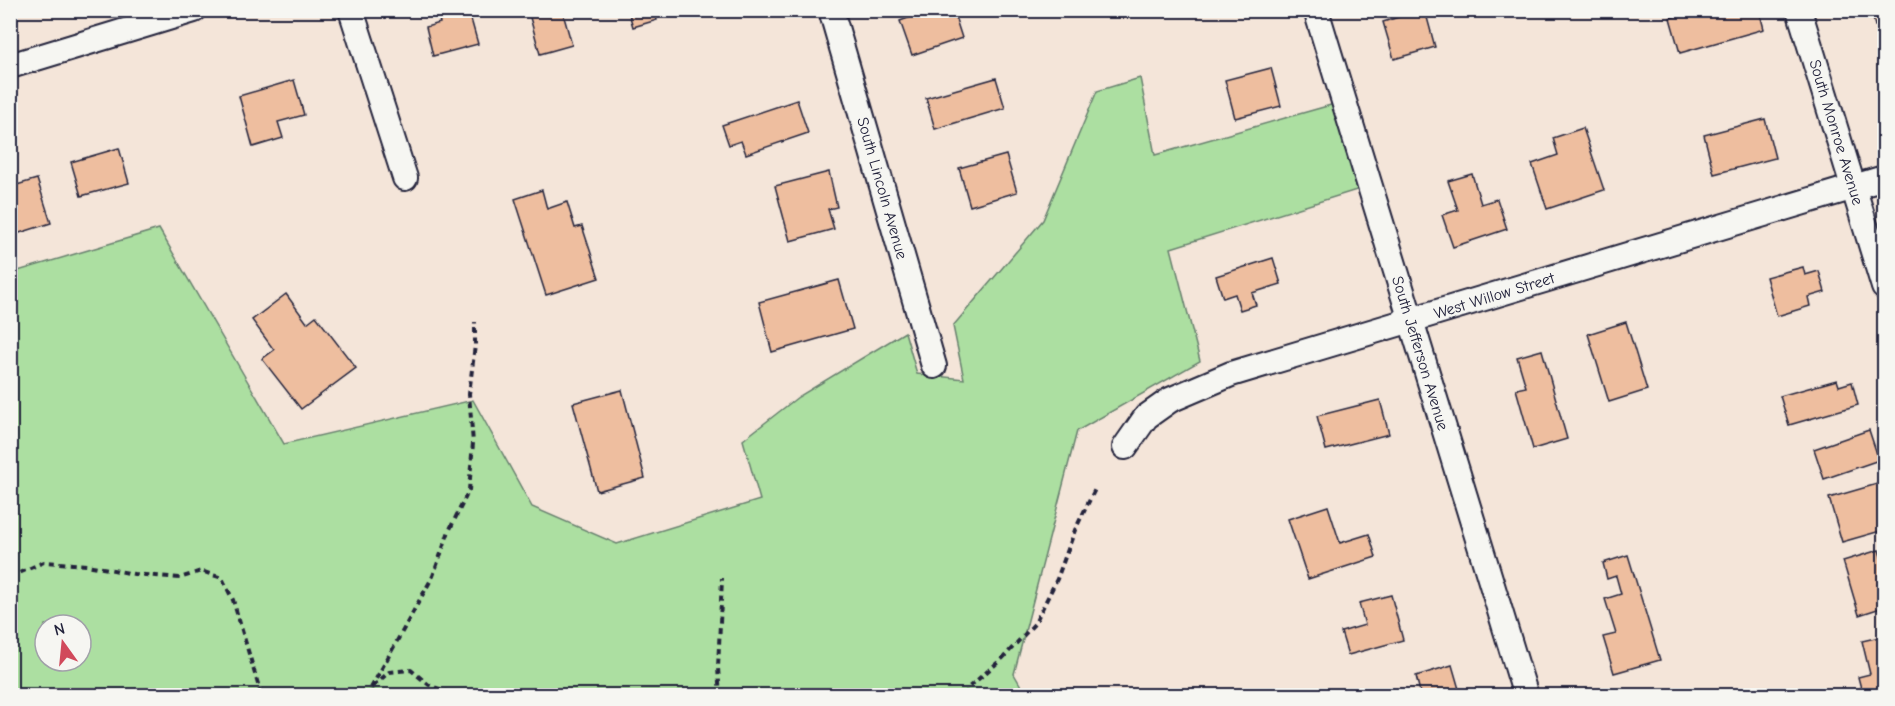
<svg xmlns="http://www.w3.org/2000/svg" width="1895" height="706" viewBox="0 0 1895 706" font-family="'Comic Neue',sans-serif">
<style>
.green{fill:#acdfa1;stroke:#67806e;stroke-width:1.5;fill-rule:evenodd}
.building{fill:#eebe9f;stroke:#22223b;stroke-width:1.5}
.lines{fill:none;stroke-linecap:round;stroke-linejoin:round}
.street-casing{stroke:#22223b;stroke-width:28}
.path{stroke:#22223b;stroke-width:4;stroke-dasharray:6 4.5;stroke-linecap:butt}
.street{stroke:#f6f6f2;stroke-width:24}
.labels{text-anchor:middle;stroke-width:4.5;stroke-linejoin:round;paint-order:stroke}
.street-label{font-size:16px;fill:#22223b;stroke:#f6f6f2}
</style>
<rect width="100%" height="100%" fill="#f4e5d9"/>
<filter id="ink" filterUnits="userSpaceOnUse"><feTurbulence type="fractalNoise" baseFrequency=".0167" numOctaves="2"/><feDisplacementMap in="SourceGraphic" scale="12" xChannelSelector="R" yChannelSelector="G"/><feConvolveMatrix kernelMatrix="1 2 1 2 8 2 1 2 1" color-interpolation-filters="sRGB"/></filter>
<g filter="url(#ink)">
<!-- green -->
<path class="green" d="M1140,78L1155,155L1338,103L1363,188L1171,248L1200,361L1077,431L1014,674L1026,695L11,696V273L159,229L284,444L473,400L532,507L617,544L760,500L743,440L798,397L905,332L917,374L964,379L953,326L1043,220L1097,91ZM45,625H81V661H45Z"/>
<!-- building -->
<g class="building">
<polygon points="449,10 455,10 456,15 469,12 478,44 433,56 426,27 440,23 438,14"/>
<polygon points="528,10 562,10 572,45 540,54"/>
<polygon points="628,10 654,10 657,20 633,27"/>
<polygon points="930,10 953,10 962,38 912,55 900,21"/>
<polygon points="1420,10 1425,10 1435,47 1394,59 1383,22"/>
<polygon points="1698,10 1759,10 1764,29 1680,53 1670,18"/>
<polygon points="1871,10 1884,10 1884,23 1875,26"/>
<polygon points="1884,55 1884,83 1878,57"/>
<polygon points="1271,68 1281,106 1235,118 1225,80"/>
<polygon points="996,78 1005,108 935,129 926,98"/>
<polygon points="294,80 304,115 278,122 283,138 253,147 239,96"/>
<polygon points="797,100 808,133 746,154 741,141 729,145 722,125"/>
<polygon points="1765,119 1775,158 1714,174 1704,135"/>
<polygon points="1583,128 1604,190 1547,209 1532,164 1558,155 1553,138"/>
<polygon points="119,148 129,183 81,196 71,162"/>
<polygon points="1006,155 1017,192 970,206 959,168"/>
<polygon points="829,172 837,207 828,209 834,229 790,241 775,186"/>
<polygon points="1472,174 1481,204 1497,199 1507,229 1453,247 1442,215 1458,210 1448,181"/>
<polygon points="37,179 51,223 10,236 10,187"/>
<polygon points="542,190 547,209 567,202 575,228 582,226 599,278 546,295 515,199"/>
<polygon points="1273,258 1281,284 1252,293 1256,305 1240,310 1235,294 1223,298 1216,276"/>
<polygon points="1803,267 1805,275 1819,271 1825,292 1808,297 1810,306 1777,316 1766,277"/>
<polygon points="839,280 853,329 772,352 759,302"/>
<polygon points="286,294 307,323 316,316 356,368 301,409 262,359 274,350 252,320"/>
<polygon points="1626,322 1647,390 1609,402 1588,334"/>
<polygon points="1542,350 1567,439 1533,449 1516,389 1526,387 1517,357"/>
<polygon points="1837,380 1839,386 1852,382 1858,405 1789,425 1780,396"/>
<polygon points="622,390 645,478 597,491 573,403"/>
<polygon points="1380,400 1389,434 1326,450 1317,416"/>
<polygon points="1869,430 1879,460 1824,479 1814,449"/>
<polygon points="1884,482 1884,530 1842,542 1829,498"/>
<polygon points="1328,506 1340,543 1369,534 1376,557 1308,579 1288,519"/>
<polygon points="1879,550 1884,566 1884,607 1859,615 1843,561"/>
<polygon points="1628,555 1660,660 1614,673 1603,637 1616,634 1605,599 1621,594 1616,576 1607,579 1603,563"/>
<polygon points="1391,595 1403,640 1348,655 1341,632 1365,625 1359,603"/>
<polygon points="1884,636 1884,696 1863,696 1858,677 1870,674 1862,641"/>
<polygon points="1452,665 1461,696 1421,696 1416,676"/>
</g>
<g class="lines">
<defs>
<g id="street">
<polyline points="351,10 405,178"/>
<polyline points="831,10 934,366"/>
<polyline points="1316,10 1526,696"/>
<polyline points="1799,10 1884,287"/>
<polyline points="10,66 194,10"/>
<polyline points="1125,447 1146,417 1170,400 1231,374 1884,178"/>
</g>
</defs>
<!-- street casing -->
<use href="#street" class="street-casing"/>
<!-- path -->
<g class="path">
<polyline points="10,577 44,562 87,565 134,574 180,578 201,571 222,578 233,600 260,691 270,696"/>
<polyline points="371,688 433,576 449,531 469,490 473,443 469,394 475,345 475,322"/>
<polyline points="372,696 371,688 389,672 411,670 429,685 458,696"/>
<polyline points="720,696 718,668 722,578"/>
<polyline points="965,696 969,687 1003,658 1035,623 1057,579 1075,530 1096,487"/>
</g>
<!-- street -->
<use href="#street" class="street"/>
</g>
</g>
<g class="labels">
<!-- street labels -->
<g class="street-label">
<text transform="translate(1837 132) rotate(73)" y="6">South Monroe Avenue</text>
<text transform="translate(883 188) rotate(74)" y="6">South Lincoln Avenue</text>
<text transform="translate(1494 295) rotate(-17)" y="6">West Willow Street</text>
<text transform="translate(1421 353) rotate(73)" y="6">South Jefferson Avenue</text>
</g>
</g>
<!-- margin -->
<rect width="1895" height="706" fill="none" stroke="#f6f6f2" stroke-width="36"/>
<rect x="18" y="18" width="1859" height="670" fill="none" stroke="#22223b" stroke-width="2" filter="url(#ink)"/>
<!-- north arrow -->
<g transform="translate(63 643) rotate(345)"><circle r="28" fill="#f6f6f2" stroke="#a1a1a9" stroke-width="1.5"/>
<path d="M0-4.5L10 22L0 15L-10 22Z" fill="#d1495b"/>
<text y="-9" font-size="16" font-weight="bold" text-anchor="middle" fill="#22223b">N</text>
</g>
</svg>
